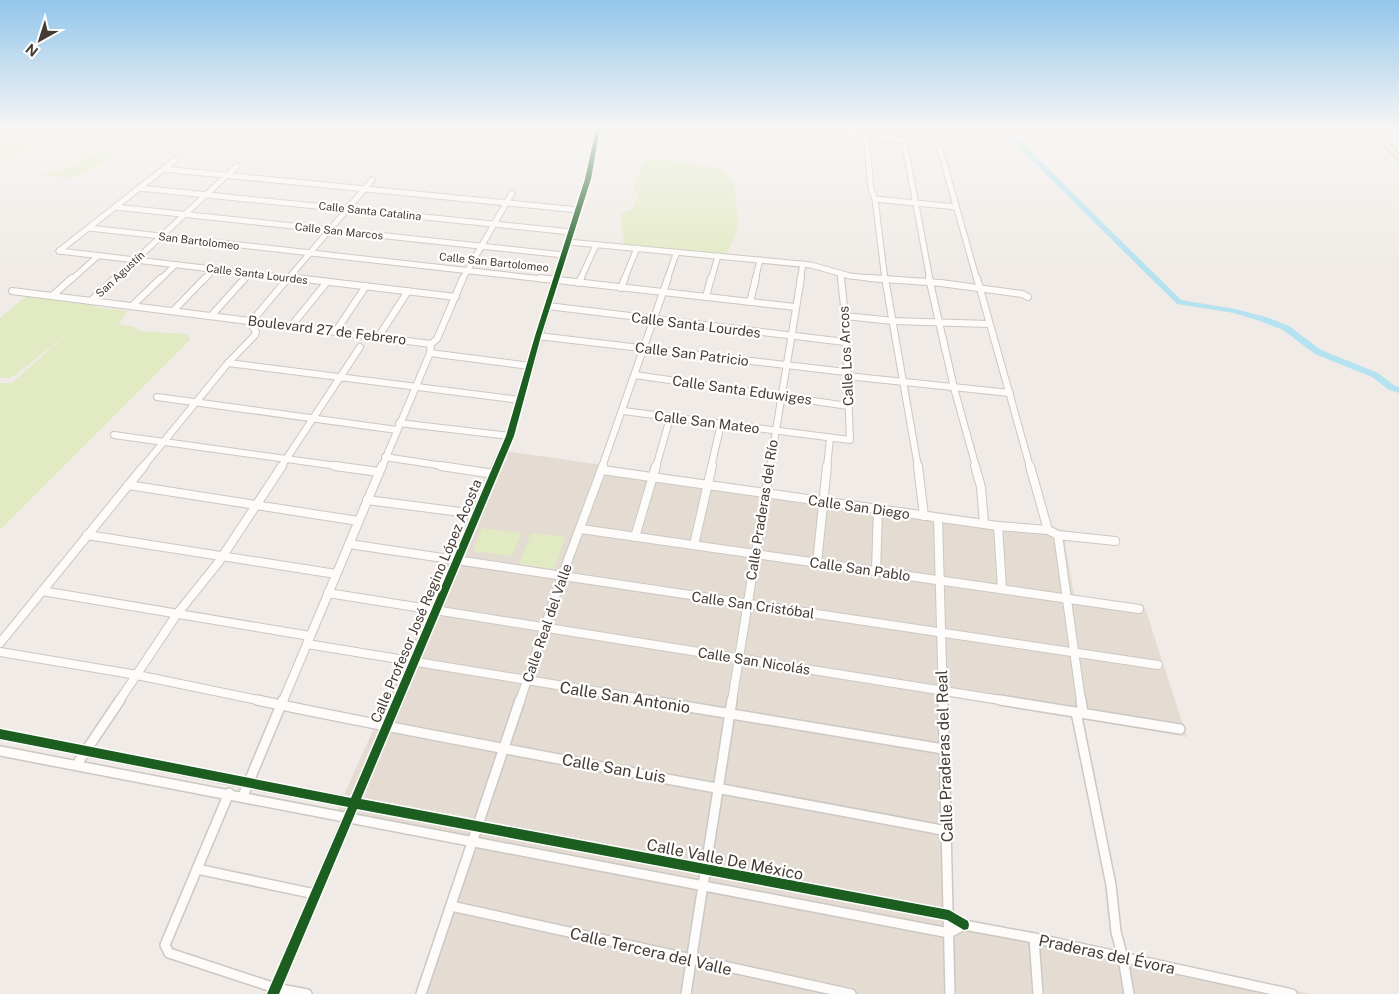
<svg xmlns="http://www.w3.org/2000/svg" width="1399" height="994" viewBox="0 0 1399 994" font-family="'Public Sans',sans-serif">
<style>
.residential{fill:#e4dcd3}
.green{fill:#e2eac4}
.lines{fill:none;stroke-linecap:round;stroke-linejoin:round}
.canal{fill:#b4e2f0;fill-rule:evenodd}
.street-far3-casing{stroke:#ccc7c2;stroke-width:7}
.street-far2-casing{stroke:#ccc7c2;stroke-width:8}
.street-far1-casing{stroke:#ccc7c2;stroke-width:10}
.street-casing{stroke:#ccc7c2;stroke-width:12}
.primary-casing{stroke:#d3c4b2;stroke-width:3}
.street-far3{stroke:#fdfcfb;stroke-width:5}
.street-far2{stroke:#fdfcfb;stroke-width:6}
.street-far1{stroke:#fdfcfb;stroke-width:8}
.street{stroke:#fdfcfb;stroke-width:9}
.primary{fill:#f1eae2;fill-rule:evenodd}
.cycleway-casing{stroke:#fff;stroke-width:3}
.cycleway{fill:#1b5e20;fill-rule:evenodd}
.labels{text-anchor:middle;stroke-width:4.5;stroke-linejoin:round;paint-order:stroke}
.far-street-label{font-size:11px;fill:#453b33;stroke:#fff}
.street-label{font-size:14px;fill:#453b33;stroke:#fff}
.near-street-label{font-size:16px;fill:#453b33;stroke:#fff}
</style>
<rect width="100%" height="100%" fill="#f0ebe6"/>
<!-- residential -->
<polygon class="residential" points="498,450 1063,530 1074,596 1144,605 1187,737 949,697 951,916 1310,994 416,994 470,838 336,813"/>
<!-- green -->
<g class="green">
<polygon points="0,129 46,129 30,146 0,165"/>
<polygon points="1040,129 1160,129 1167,142 1158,144 1066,137 1053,135"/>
<polygon points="101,150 114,151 114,155 106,162 73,178 44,176 50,170 65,169 77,165 78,162"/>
<path d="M651,159C671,161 721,161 731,179C736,187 735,197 736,206C740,230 736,234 725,256L624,246L620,214L633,208L639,195L634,190L642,164Z"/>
<polygon points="28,295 89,303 96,307 127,311 119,324 134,327 139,331 187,334 190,340 0,530 0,383 12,383 66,335 15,375 9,378 0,378 0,318"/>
<polygon points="482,528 521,533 512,556 473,551"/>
<polygon points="531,533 565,537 554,569 519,564"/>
</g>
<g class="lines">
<!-- canal -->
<polygon class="canal" points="1000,129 1007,129 1020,141 1181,300 1235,309 1266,317 1289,326 1321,350 1378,373 1395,386 1399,387 1399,393 1389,390 1372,377 1315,354 1283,330 1260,321 1234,313 1177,304"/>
<defs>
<g id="street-far3">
<polyline points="835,132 904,140 930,280"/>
<polyline points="866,135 871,189 875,199 885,280"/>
<polyline points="1377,135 1399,136"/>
<polyline points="940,149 977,280"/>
<polyline points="163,169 578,210"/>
<polyline points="139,188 571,232"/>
<polyline points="875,199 956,207"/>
<polyline points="115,207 564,255"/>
<polyline points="89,228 551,280"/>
<polyline points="568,242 811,265 850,276 888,280"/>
<polyline points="59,251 306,280"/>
<polyline points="59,251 175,160"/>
<polyline points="840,274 841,280"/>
<polyline points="71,280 98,256"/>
<polyline points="114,280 237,166"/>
<polyline points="160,280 175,265"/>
<polyline points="204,280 214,269"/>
<polyline points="244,280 250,273"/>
<polyline points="287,280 372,180"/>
<polyline points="462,280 512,193"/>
<polyline points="556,280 588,179 598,129"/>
<polyline points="580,280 596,245"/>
<polyline points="624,280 637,248"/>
<polyline points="667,280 676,254"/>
<polyline points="711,280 718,256"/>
<polyline points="755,280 760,260"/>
<polyline points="800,280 803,264"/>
</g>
<g id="street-far2">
<polyline points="296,278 456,297"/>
<polyline points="540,278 795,307"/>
<polyline points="869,278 941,283 1022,294 1028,297"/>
<polyline points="885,278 918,467"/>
<polyline points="929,278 954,388 976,467"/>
<polyline points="977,278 1030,467"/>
<polyline points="579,283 581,278"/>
<polyline points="621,288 625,278"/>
<polyline points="12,291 431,344"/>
<polyline points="52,296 72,278"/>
<polyline points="706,297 711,278"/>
<polyline points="91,301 115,278"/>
<polyline points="750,302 756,278"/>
<polyline points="132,306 161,278"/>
<polyline points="548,306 845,342"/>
<polyline points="173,311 205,278"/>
<polyline points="211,316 245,278"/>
<polyline points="845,316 893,321 989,324"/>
<polyline points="292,325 327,282"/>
<polyline points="336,331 366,286"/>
<polyline points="379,336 408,291"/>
<polyline points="538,336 846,372"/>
<polyline points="430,353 530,366"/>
<polyline points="228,363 520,400"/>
<polyline points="635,375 848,406"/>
<polyline points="847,376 1010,393"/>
<polyline points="157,397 397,430"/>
<polyline points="623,411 850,440 845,316 841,278"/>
<polyline points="399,423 510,436"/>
<polyline points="114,435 344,467"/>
<polyline points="385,457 450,467"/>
<polyline points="143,467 228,363 255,335 256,332 251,324 252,321 288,278"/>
<polyline points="281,467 360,347"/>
<polyline points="382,467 430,353 431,344 437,339 463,278"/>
<polyline points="497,467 510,436 556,278"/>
<polyline points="602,467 668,278"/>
<polyline points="656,467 670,418"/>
<polyline points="711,467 721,424"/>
<polyline points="770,467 801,278"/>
<polyline points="827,467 830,438"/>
</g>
<g id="street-far1">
<polyline points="335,466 379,472"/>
<polyline points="441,466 494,474"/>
<polyline points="918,466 924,516"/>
<polyline points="975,466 981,487 984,524"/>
<polyline points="1030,466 1048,530"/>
<polyline points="602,470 998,526 1048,530 1058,535 1115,541"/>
<polyline points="128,485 358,521"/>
<polyline points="367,500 476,514"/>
<polyline points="938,518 943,701"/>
<polyline points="998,526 1002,589"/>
<polyline points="581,529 1139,609"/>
<polyline points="87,535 336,574"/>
<polyline points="1058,535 1081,701"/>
<polyline points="635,537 656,466"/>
<polyline points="349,544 1158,665"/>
<polyline points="694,545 712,466"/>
<polyline points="817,563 827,466"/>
<polyline points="876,571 878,509"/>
<polyline points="42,591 310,636"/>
<polyline points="328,593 1007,701"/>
<polyline points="0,643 144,466"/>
<polyline points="307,644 655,701"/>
<polyline points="0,652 137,675 263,701"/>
<polyline points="119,701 177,614 218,563 282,466"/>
<polyline points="283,701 382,466"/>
<polyline points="397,701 497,466"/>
<polyline points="520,701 562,576 603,466"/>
<polyline points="732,701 770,466"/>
</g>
<g id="street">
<path d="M257,700C486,748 717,787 947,831"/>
<polyline points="647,700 943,749"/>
<polyline points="943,700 950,994"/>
<polyline points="1000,700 1180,729"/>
<polyline points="1081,700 1083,713"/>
<polyline points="1076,712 1111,885 1116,932 1123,958 1129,994"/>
<polyline points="0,734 247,783 949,915 964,925"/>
<polyline points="0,751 949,933"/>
<polyline points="77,764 120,700"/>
<polyline points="229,793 165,945 169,953 275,988 307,994"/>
<polyline points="243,796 283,700"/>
<polyline points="197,869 315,894"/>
<polyline points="451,906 851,994"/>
<polyline points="949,933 964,925 1034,938 1292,994"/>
<polyline points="1034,938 1038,994"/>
<polyline points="273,994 398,700"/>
<polyline points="421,994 520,700"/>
<polyline points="686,994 732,700"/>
</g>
<polygon id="primary" points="1368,129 1375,129 1399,154 1399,160"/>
</defs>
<!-- street-far3 casing -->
<use href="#street-far3" class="street-far3-casing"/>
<!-- street-far2 casing -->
<use href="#street-far2" class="street-far2-casing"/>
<!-- street-far1 casing -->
<use href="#street-far1" class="street-far1-casing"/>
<!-- street casing -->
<use href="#street" class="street-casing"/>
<!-- primary casing -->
<use href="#primary" class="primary-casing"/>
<!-- street-far3 -->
<use href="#street-far3" class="street-far3"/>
<!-- street-far2 -->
<use href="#street-far2" class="street-far2"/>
<!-- street-far1 -->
<use href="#street-far1" class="street-far1"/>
<!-- street -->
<use href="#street" class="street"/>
<!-- primary -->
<use href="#primary" class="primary"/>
<defs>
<polygon id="cycleway" points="596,129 600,129 591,179 541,336 514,436 361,799 949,910 968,921 969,925 968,929 964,930 947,920 357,809 279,994 267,994 348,807 0,739 0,729 351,798 506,436 535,336 585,179"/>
</defs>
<!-- cycleway casing -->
<use href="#cycleway" class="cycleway-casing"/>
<!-- cycleway -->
<use href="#cycleway" class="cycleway"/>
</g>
<!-- sky -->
<linearGradient id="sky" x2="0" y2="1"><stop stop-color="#93c6eb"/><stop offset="0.48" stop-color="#f8f6f4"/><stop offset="1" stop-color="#f8f6f4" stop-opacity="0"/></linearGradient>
<rect width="1399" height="268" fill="url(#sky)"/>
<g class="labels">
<!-- far-street labels -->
<g class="far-street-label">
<text transform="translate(370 211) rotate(6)" y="4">Calle Santa Catalina</text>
<text transform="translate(339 231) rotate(6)" y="4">Calle San Marcos</text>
<text transform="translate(199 241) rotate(7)" y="4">San Bartolomeo</text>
<text transform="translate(494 262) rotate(6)" y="4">Calle San Bartolomeo</text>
<text transform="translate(120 274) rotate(-43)" y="4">San Agustín</text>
<text transform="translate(257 274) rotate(7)" y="4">Calle Santa Lourdes</text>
</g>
<!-- street labels -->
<g class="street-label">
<text transform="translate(696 325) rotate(7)" y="5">Calle Santa Lourdes</text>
<text transform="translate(327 330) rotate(7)" y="5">Boulevard 27 de Febrero</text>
<text transform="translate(692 354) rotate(7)" y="5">Calle San Patricio</text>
<text transform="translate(846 356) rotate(-93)" y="5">Calle Los Arcos</text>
<text transform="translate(742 390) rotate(8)" y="5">Calle Santa Eduwiges</text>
<text transform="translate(707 422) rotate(7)" y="5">Calle San Mateo</text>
<text transform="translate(859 507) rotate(8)" y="5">Calle San Diego</text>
<text transform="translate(762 510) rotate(-81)" y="5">Calle Praderas del Río</text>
<text transform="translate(860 569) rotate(8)" y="5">Calle San Pablo</text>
<text transform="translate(426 601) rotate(-67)" y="5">Calle Profesor José Regino López Acosta</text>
<text transform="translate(753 605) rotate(8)" y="5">Calle San Cristóbal</text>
<text transform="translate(547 623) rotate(-71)" y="5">Calle Real del Valle</text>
<text transform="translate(754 661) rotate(9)" y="5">Calle San Nicolás</text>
</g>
<!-- near-street labels -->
<g class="near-street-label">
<text transform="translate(625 697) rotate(9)" y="6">Calle San Antonio</text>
<text transform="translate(944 756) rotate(-92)" y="6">Calle Praderas del Real</text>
<text transform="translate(614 768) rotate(10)" y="6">Calle San Luis</text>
<text transform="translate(725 859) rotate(11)" y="6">Calle Valle De México</text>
<text transform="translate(651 951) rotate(13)" y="6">Calle Tercera del Valle</text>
<text transform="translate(1107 954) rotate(12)" y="6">Praderas del Évora</text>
</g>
</g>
<!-- north arrow -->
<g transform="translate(40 40) rotate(219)" stroke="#ffffff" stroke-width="4" paint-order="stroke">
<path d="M0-4L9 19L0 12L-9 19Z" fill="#453b33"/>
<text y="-8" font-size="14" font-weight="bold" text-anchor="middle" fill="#453b33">N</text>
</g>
</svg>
